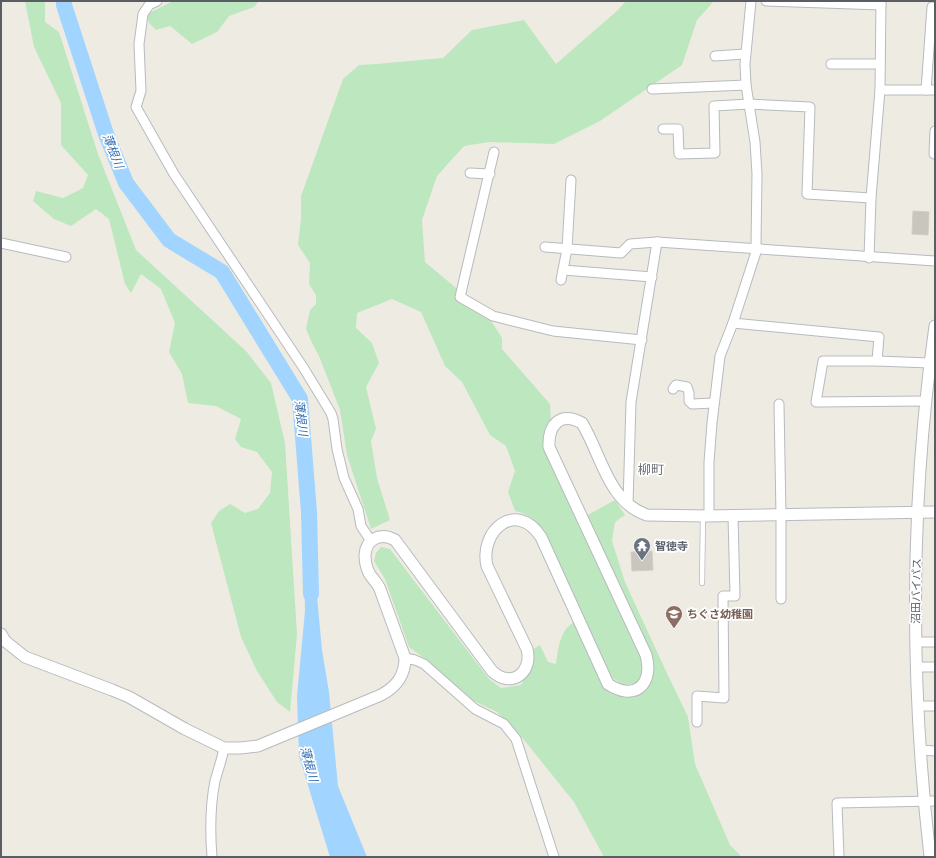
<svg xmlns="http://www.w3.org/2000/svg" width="936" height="858" viewBox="0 0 936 858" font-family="Helvetica,'Noto Sans JP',sans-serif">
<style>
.green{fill:#bde7be}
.water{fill:#a1d4ff}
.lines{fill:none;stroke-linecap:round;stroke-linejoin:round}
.river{stroke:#a1d4ff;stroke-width:16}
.building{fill:#c9c6bf;stroke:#d3cdc0}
.service-casing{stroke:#b7babf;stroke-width:6}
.minor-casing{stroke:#b7babf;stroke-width:11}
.tertiary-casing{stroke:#b7babf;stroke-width:13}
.service{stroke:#fff;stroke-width:4.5}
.minor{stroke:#fff;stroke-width:9}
.tertiary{stroke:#fff;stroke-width:11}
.labels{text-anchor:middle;stroke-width:3.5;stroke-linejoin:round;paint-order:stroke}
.worship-label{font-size:11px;font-weight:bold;fill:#5b616d;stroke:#fff;text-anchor:start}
.street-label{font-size:11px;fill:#5a5e64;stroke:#fff}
.education-label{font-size:11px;font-weight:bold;fill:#785e54;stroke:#fff;text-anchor:start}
.water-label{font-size:12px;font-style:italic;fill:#3a73b6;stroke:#fff}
.quarter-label{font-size:13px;fill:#6b7076;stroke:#fff}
</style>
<rect width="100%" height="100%" fill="#eeece2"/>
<!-- green -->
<g class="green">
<polygon points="25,1 45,1 45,22 59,32 98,154 136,250 246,351 271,383 285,443 297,634 290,712 277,702 257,671 241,637 211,523 219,511 230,504 245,513 258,509 270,493 272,472 257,452 241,447 235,439 241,419 216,406 188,403 182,374 169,352 175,323 161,289 141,274 131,293 125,284 109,219 96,209 71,226 54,219 33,201 36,191 63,198 83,188 88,175 61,145 61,103 34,47"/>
<polygon points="173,1 259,1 254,7 229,16 217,32 192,44 170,26 156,30 149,23 147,14"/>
<path d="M626,1H714L697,20L682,65L600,121L554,144L489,142L464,146L437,176L422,220L425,262L486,313L502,338V349L550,404L551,422L547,429L642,656L643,673L637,683L625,685L612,678L544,531C535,519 530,515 515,511L508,492L515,471L506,446L490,435L462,382L445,366L421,312L392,299L357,313L356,328L372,343L379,363L366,387L376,429L371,441L377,478L390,520L371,529L347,455L340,410L319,356L312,343L306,329L310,310L316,304V295L309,284L310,263L298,245L301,219V196L343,79L359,65L376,64L443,58L472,30L524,20L556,64L618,10Z"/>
<path d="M615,500L625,515L615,522L612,541L625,582L665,669L688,717L695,764L730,845L742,857H604L574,802L516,730L497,712L474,701L424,658L409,647L385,579L374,561L376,553L381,547L390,549L489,679L501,688L521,685L534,664L532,650L540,645L548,662L556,664C558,649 560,630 574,622L605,690L614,695L634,698C650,688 653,680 652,661L586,516Z"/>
</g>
<!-- water -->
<polygon class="water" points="304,567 315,575 322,650 329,692 338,786 367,857 330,857 299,756 297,696 305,611"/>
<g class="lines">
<!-- river -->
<polyline class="river" points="64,1 64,5 106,134 126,183 169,240 222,272 300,399 309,512 311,594"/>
</g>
<!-- building -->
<g class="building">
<polygon points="913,211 929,212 928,235 912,234"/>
<polygon points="652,551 653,570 632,571 631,552"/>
</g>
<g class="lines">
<defs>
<polyline id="service" points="702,583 703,516"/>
<g id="minor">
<polyline points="157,1 149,5 143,14 139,44 141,91 136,107 174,174 303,367 331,413 333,419 337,449 344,478 358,509 361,526 371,541"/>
<polyline points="766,1 881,5"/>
<polyline points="715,56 745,54"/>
<polyline points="831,64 880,64"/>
<polyline points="652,89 746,85"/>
<polyline points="880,90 935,90"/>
<polyline points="926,90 932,7"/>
<polyline points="663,129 678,129 679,154 715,153 714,106 749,104 810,107 807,194 871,198"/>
<polyline points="494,152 460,297 493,316 553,331 642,340"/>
<polyline points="934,154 935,131"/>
<polyline points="470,173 490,174"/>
<polyline points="1,243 66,257"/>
<polyline points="545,247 621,253 630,244 657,242 935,261"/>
<polyline points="869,258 871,198 880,90 881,1"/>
<polyline points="563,270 652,277"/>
<polyline points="561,280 567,249 571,180"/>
<polyline points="733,323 879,337 877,361"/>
<polyline points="673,389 676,385 687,387 689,393 689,401 692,404 714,403"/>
<polyline points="925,401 816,402 823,361 877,361 930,363"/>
<polyline points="779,404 781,515 781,599"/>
<polyline points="628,504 631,402 657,242"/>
<polyline points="709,516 709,462 712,423 720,356 733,323 757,249 756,245 757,174 755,142 746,85 745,64 751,1"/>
<polyline points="916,642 935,642"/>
<polyline points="405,658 415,660 424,664 475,709 504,724 516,739 554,857"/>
<polyline points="917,667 935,667"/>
<polyline points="918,706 935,706"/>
<polyline points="697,722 697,696 724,698 723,596 735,596 733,516"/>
<polyline points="920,750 935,751"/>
<path d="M212,857C210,832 210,806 215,781C218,770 222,759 224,748"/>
<polyline points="839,857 837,803 935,801"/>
</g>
<g id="tertiary">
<path d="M1,634L5,641L25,657L112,690L129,697L185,729L224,748H240L258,746L381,695C396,687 405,676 405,658L381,592C379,584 373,580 369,573C364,562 362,546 374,539C381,535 388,536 395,540L492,671C511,689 533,673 527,649L487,566C479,531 516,499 541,537L608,684C635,702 654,684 646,655L549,447C548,425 560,411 582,423C601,454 608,502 647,515L706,516L935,512"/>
<path d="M930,857C910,681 910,501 935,326"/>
</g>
</defs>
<!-- service casing -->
<use href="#service" class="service-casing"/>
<!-- minor casing -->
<use href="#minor" class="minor-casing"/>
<!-- tertiary casing -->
<use href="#tertiary" class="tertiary-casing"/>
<!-- service -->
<use href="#service" class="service"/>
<!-- minor -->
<use href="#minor" class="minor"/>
<!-- tertiary -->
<use href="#tertiary" class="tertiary"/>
</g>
<!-- icons -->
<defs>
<symbol id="temple-pin" viewBox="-11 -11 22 30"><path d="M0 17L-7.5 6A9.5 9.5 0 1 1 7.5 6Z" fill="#6b7280" stroke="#fff"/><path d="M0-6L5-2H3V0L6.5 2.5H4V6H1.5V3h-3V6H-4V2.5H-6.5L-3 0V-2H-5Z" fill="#fff"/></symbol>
<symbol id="school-pin" viewBox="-11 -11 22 30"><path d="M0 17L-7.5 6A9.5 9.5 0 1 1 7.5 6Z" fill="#8d6e63" stroke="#fff"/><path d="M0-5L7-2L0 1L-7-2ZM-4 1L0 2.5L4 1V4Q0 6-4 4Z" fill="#fff"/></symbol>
</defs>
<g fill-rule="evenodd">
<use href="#temple-pin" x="632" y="536" width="20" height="27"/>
<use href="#school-pin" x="664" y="604" width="20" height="27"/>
</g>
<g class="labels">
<!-- worship labels -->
<g class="worship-label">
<text x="655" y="550">智徳寺</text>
</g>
<!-- street labels -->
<g class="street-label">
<text transform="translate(916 591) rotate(-89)" y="4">沼田バイパス</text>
</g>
<!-- education labels -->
<g class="education-label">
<text x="687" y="618">ちぐさ幼稚園</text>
</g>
<!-- water labels -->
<g class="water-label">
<text transform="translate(113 151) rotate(69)" y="4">薄根川</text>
<text transform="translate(301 418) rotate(83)" y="4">薄根川</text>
<text transform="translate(309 764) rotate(75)" y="4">薄根川</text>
</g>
<!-- quarter labels -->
<g class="quarter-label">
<text x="651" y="474">柳町</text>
</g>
</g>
<!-- border -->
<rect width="936" height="858" fill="none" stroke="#5a5e64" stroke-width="4"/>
</svg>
